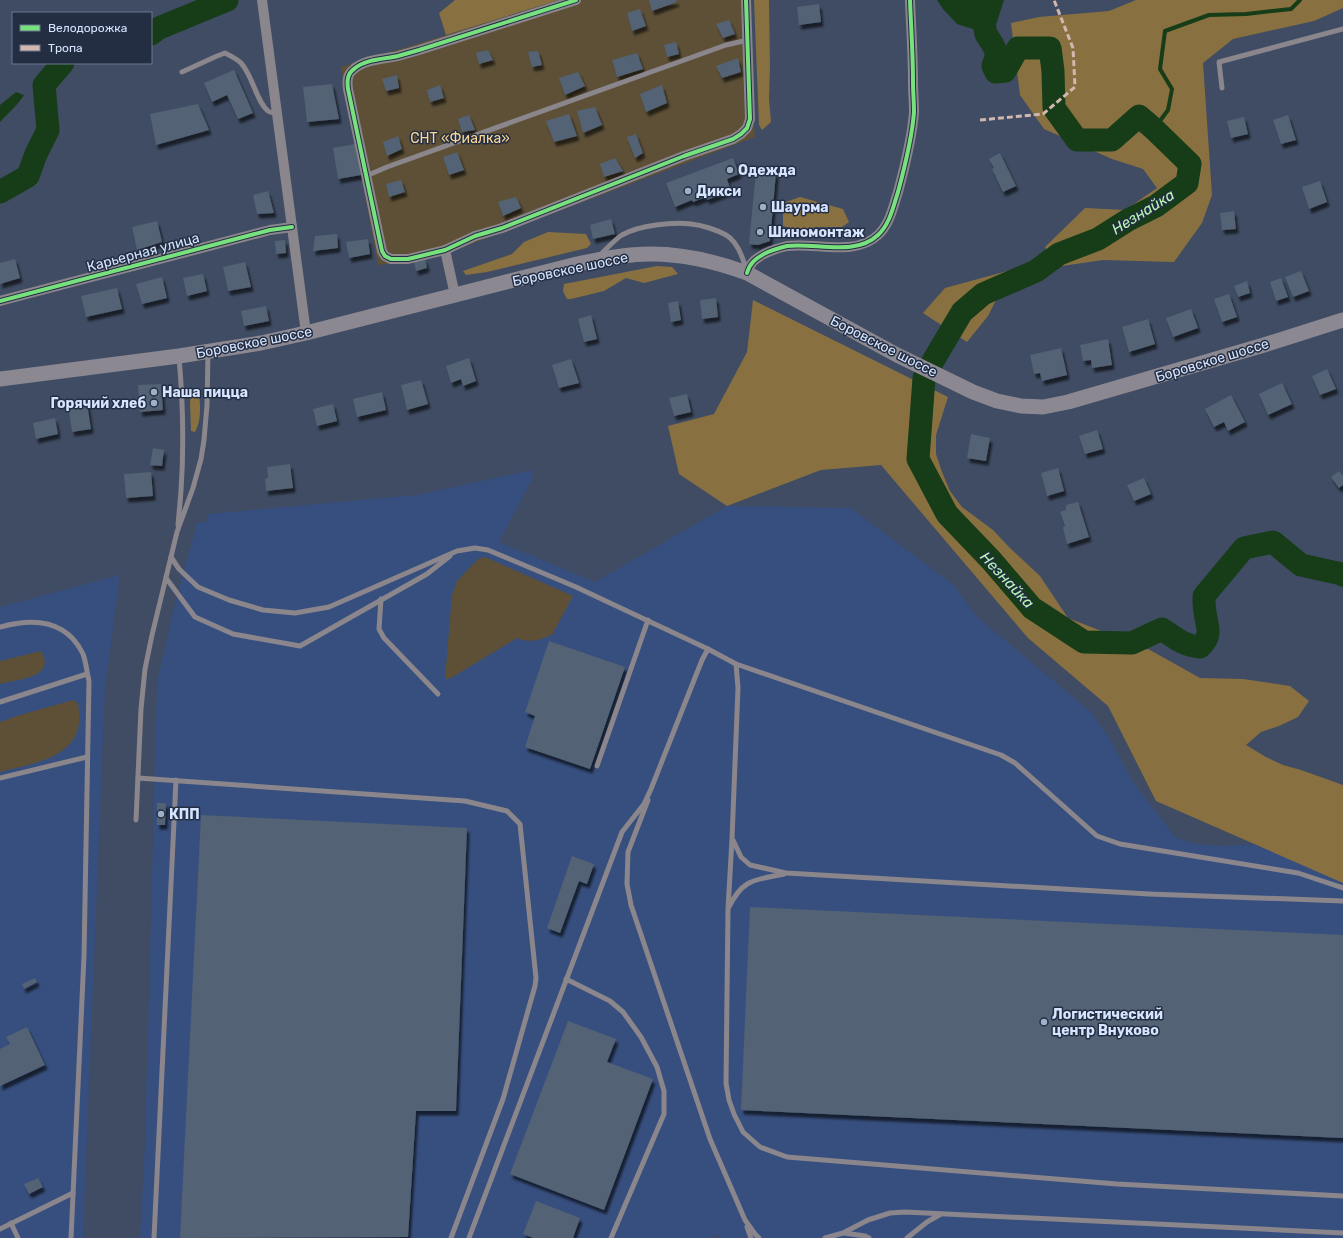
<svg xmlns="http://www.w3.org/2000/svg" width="1343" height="1238" viewBox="0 0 1343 1238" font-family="Rubik,sans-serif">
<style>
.built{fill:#374f7e}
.green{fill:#5d5037}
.forest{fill:#897041}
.water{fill:#163d17}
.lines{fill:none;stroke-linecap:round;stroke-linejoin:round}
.stream{stroke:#163d17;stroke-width:4}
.river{stroke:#163d17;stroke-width:23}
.building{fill:#526274;filter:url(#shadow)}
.lane{stroke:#8a868c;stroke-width:5}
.street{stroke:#8a868c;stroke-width:10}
.secondary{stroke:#8b8891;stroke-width:15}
.quiet{stroke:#d1b7ad;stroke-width:3;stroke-dasharray:6 3;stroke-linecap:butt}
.cycleway-casing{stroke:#232e42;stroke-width:6}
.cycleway{stroke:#77e17e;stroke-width:4}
.poi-dot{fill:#a1afc8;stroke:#232e42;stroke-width:1.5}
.labels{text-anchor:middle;stroke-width:3;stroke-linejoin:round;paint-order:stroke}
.park-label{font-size:14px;fill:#fbd796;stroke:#232e42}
.poi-label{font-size:14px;font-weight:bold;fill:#d6e4ff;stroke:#232e42;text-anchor:start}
.street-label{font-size:14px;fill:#d6e4ff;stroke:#232e42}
.water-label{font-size:15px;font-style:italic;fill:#b7f7b0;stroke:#232e42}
</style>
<defs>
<filter id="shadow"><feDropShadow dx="2.5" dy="4.5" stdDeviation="1" flood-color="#0009"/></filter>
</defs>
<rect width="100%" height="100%" fill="#3f4c63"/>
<!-- built -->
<g class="built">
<polygon points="532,470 533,478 499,542 595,582 727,506 851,508 954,585 976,616 1091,712 1109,738 1134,783 1175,837 1196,844 1218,846 1264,844 1343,850 1343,1238 719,1238 717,1234 709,1238 140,1238 145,1144 157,682 175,605 197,523 207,521 208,514 417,495"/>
<polygon points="120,575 105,689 83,1238 0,1238 0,607"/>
</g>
<!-- green -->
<g class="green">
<polygon points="562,0 744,0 755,137 455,250 400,263 378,265 341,67"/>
<path d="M485,557L573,596L552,635C541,639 529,644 517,638L451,678L445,679L452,595L457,581L478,559Z"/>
<path d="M41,651C57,678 18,679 0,684V661Z"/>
<path d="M73,700L78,703C79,709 79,715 79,722C76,759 29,764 0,772V722L20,715Z"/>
</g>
<!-- forest -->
<g class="forest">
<polygon points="455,0 559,0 446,35 439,13"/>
<polygon points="754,0 769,0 770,67 769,99 771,122 762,130 759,125"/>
<polygon points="1136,0 1343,0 1343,8 1314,21 1233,39 1203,63 1212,195 1202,223 1174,262 1103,260 1055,267 1045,247 1085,208 1125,210 1157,188 1143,169 1112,159 1044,129 1020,95 1011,23 1039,17 1109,11"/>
<polygon points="800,197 843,209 849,222 842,227 817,227 799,230 783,226 783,203"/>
<polygon points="548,232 586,234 591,244 587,248 487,272 466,275 463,271 512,254 524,242"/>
<polygon points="657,266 672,267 678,274 644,283 626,278 604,291 571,299 567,299 563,291 564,284"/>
<polygon points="1011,270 988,316 967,342 923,313 945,288"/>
<polygon points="753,300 948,397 936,435 936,454 942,472 950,491 962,507 993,530 1009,547 1040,576 1068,618 1150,650 1200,678 1243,679 1290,686 1309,701 1298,717 1279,726 1261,732 1246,745 1266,757 1283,765 1301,770 1343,785 1343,883 1156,801 1108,706 1028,638 881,465 821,470 727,506 679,474 668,426 714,414 747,352"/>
<path d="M199,391C200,405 202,420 195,432L191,431L190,402L191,392Z"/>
</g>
<!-- water -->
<g class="water">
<polygon points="937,0 1004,0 997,22 992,30 993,45 997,54 982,49 979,35 973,29 957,24 943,9"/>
<path d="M16,92L24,95C18,105 8,113 0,122V105Z"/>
</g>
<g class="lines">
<!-- stream -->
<polyline class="stream" points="1154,129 1168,110 1172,89 1160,69 1165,31 1209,15 1246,14 1291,9 1300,0"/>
<!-- river -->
<g class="river">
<polyline points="151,34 159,28 227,0"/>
<polyline points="0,192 28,176 36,154 48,130 44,85 63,63"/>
<polyline points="933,361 962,312 983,294 1036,271 1059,254 1098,239 1128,220 1156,206 1187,183 1190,164 1154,129 1139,116 1112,140 1077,140 1054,108 1053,71 1050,48 1018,48 1005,71 996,72 993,66 997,54 993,45 986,34 980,0"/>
<path d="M924,378L918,459L947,514L991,560L1032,608L1084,642L1132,643L1162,629C1174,637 1184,646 1200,647C1213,635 1207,627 1205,612C1204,607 1204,601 1204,596L1244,548L1273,542L1301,565L1342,574L1343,575"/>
</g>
</g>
<!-- building -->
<g class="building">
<polygon points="649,0 676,0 677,2 652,11"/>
<polygon points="819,4 821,22 799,25 797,7"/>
<polygon points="640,9 646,26 632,31 627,13"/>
<polygon points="729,20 735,34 723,38 716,24"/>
<polygon points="676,42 679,54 667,57 664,45"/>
<polygon points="488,50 493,60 479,64 476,53"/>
<polygon points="538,51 542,65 532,67 528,52"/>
<polygon points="637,53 643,69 617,77 612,60"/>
<polygon points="738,58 741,72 722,78 716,66"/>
<polygon points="234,70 253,113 238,119 227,95 212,102 204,83"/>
<polygon points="578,72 585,86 565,95 559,78"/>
<polygon points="397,75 399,88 386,91 382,79"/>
<polygon points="332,84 339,119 307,122 303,87"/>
<polygon points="440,85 444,98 430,102 427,90"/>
<polygon points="662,85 667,103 646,112 640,94"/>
<polygon points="198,104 209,130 156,145 150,114"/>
<polygon points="595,107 602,125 583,133 577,111"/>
<polygon points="569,114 577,136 554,142 546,121"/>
<polygon points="469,115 475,130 462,132 458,119"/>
<polygon points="1288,115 1296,140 1281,144 1273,120"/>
<polygon points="1244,117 1248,134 1231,138 1227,121"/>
<polygon points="636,134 643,153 635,158 627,137"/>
<polygon points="398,136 402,149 387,156 383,142"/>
<polygon points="355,144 361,175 338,179 333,148"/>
<polygon points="457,152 464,170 449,175 443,157"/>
<polygon points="1000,153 1016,186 1003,192 992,169 994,168 989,159"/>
<polygon points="615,158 623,171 604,177 600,164"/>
<polygon points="733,158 739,174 727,179 731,191 707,200 706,197 693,202 692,200 675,207 666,183"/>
<polygon points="756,171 776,173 770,241 758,245 749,244"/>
<polygon points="401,180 405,192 389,197 386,184"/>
<polygon points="1320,181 1327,202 1309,209 1302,187"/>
<polygon points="268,191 274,213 257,214 253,195"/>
<polygon points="516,197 521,208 503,216 498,202"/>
<polygon points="1234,211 1236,229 1222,230 1220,213"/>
<polygon points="611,219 615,234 593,239 590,225"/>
<polygon points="157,221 162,242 137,250 132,227"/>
<polygon points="337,234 338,248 313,251 315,236"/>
<polygon points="368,239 370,254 349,258 346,242"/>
<polygon points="285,240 286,253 276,254 275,241"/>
<polygon points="15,259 20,278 0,284 0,263"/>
<polygon points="425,259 427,268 416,271 414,262"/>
<polygon points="245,262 251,287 228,291 223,267"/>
<polygon points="1301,271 1309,291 1293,297 1285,277"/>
<polygon points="203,274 207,291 187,296 183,278"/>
<polygon points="162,277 167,298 142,304 136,284"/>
<polygon points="1281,278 1288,297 1276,301 1270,282"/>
<polygon points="1247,281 1250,293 1238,297 1234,286"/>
<polygon points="117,288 122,309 86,317 81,296"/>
<polygon points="1229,294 1237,317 1222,322 1214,299"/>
<polygon points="716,298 718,317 702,319 700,300"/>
<polygon points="678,301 681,320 671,322 668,303"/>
<polygon points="266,306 269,321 244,326 241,311"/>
<polygon points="1191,309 1198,328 1173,337 1166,318"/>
<polygon points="591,315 597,339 584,342 578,319"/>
<polygon points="1148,319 1155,344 1129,352 1122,327"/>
<polygon points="1108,339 1112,365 1092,368 1091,360 1083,361 1080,345"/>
<polygon points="1061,348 1067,375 1042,381 1040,373 1034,374 1030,355"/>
<polygon points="469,358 476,381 463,386 461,379 451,383 446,366"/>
<polygon points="571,359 579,383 559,388 552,365"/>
<polygon points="1327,369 1336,389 1320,395 1312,376"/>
<polygon points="421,380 428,404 407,410 401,385"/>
<polygon points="1282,383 1292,404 1268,415 1259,394"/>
<polygon points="161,384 163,410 140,412 138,385"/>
<polygon points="382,392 386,410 357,417 353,399"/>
<polygon points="687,394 691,412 674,416 669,398"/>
<polygon points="1231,395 1245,422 1228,431 1224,422 1214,427 1205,409"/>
<polygon points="87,403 91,429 72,432 68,405"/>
<polygon points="333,404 337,421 317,426 313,409"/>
<polygon points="55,418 58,434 36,439 33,423"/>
<polygon points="1097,430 1103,449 1085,454 1079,436"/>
<polygon points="971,434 990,438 986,461 967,458"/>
<polygon points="153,448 164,450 162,466 150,465"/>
<polygon points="290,464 293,488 266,491 265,479 268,478 267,467"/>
<polygon points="1058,468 1064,491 1047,496 1041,473"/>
<polygon points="1339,471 1343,476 1343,485 1339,488 1331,477"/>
<polygon points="151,472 153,496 126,498 124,474"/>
<polygon points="1144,478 1151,494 1134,501 1127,485"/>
<polygon points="1078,502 1089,537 1067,544 1063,528 1065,526 1060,512 1066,510 1066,505"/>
<polygon points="549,641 625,667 590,769 525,747 535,716 525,712"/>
<polygon points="157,803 166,803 165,825 157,825"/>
<polygon points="201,815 467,828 456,1111 416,1111 408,1237 180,1238"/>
<polygon points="572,856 594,864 587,884 579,881 560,933 547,928"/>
<polygon points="750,907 1343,935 1343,1138 741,1110"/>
<polygon points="35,978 37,982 24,989 22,984"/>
<polygon points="568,1021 616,1039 607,1062 653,1079 604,1210 510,1174"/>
<polygon points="27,1027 45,1065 0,1086 0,1049 10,1044 6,1037"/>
<polygon points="38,1178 43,1187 29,1194 24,1184"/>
<polygon points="536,1201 580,1218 573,1238 533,1238 523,1234"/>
</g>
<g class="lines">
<!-- lane -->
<g class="lane">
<path d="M182,72L217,56L225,53C231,56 237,59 241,63C253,76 256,101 268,111C271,113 274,113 277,112"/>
<polyline points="1222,88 1219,62 1343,29"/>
<polyline points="366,176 387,167 726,45 748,40"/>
<path d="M600,255C607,249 614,240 622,235C639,225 673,222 691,224C702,225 717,230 726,235C737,241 743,258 746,269"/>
<path d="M178,525C179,514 180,502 181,491C184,447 183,402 179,357"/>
<polyline points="171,557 179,569 198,587 229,600 263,610 295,613 329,607 457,551 475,548 488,550 576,587 708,649 702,660 651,789 644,804 622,832 469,1238"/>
<polyline points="166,578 195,617 233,634 300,646 427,574 450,556"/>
<polyline points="381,599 379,629 384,638 438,694"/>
<path d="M0,627C33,618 66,619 83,654C86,662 87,673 89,681L84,956L71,1238"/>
<polyline points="708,649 736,664 738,688 732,839 728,909 726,1083 729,1100 734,1114 743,1132 760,1147 787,1157 1117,1184 1343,1196"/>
<polyline points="736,664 1001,755 1015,763 1097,836 1120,844 1298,873 1343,888"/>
<polyline points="0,702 87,674"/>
<polyline points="597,766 648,620"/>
<polyline points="0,778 87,757"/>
<polyline points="138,778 465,801 507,811 520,824 536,978 535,986 503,1099 451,1238"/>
<polyline points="648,800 628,852 627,884 631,905 710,1139 745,1220 755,1234 759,1238"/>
<polyline points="136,820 141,709 145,669 152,635 177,532 193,488 201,459 204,440 207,405 208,353"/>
<polyline points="733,840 741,857 750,865 786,873 1149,894 1343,901"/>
<path d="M729,907C743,878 756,880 784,874"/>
<polyline points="566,979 610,1001 623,1012 641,1037 657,1067 664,1091 664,1114 611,1238"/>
<polyline points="11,1223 18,1238"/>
<polyline points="747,1227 751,1238"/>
<polyline points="0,1229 73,1193"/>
<polyline points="844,1233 865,1236 869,1238"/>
<polyline points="154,1238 176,780"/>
<polyline points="825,1238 843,1233 868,1220 890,1213 905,1212 1343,1233"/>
<polyline points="907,1238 927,1222 941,1214"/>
</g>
<!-- street -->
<g class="street">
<polyline points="262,0 306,333"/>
<path d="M576,0L419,50C412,52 405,54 398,56C385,59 365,59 354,69C347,74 347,81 348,89L382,251L385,256L391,259H408L445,250L475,236L502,228L684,156L733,139L741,134L747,128L750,119L746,0"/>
<polyline points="445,250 455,295"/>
<path d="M747,273C750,263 755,259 764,254C771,250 779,248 787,246C814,242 855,257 878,235C890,224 893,207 898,192C905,166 912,139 914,112C914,102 913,92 913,82C913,54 911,27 910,0"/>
<polyline points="0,301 270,230 292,227"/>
</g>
<!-- secondary -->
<path class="secondary" d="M0,379L179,356L261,343L306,333L577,264C601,259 626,254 651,254C683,254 717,262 747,273L897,355L973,392L997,401L1021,406L1043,407L1068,402L1264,345L1343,320"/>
<!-- quiet -->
<polyline class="quiet" points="980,120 1043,114 1075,87 1073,48 1054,0"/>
<defs>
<g id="cycleway">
<path d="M576,0L419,50C412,52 405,54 398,56C385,59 365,59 354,69C347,74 347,81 348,89L382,251L385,256L391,259H408L445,250L475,236L502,228L684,156L733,139L741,134L747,128L750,119L746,0"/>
<path d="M747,273C750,263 755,259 764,254C771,250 779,248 787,246C814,242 855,257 878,235C890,224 893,207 898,192C905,166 912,139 914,112C914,102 913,92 913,82C913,54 911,27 910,0"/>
<polyline points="0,301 270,230 292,227"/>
</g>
</defs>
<!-- cycleway casing -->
<use href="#cycleway" class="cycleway-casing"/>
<!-- cycleway -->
<use href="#cycleway" class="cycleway"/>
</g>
<!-- markers -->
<g class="poi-dot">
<circle cx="730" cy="170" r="4"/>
<circle cx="688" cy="191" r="4"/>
<circle cx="763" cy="207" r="4"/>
<circle cx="760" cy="232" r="4"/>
<circle cx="154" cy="392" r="4"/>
<circle cx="154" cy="403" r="4"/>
<circle cx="161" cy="814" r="4"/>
<circle cx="1044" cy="1022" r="4"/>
</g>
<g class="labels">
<!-- park labels -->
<g class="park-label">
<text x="460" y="143">СНТ «Фиалка»</text>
</g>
<!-- poi labels -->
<g class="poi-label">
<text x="738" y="175">Одежда</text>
<text x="696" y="196">Дикси</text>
<text x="771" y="212">Шаурма</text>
<text x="768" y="237">Шиномонтаж</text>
<text x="162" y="397">Наша пицца</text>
<text x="146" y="408" text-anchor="end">Горячий хлеб</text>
<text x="169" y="819">КПП</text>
<text x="1052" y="1019">Логистический<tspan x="1052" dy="16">центр Внуково</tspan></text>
</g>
<!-- street labels -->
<g class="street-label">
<text transform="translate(143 252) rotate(-15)" y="5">Карьерная улица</text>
<text transform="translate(570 269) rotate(-12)" y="5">Боровское шоссе</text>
<text transform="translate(254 342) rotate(-11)" y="5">Боровское шоссе</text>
<text transform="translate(884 346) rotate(27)" y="5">Боровское шоссе</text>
<text transform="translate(1212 360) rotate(-17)" y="5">Боровское шоссе</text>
</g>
<!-- water labels -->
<g class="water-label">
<text transform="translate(1143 212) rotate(-32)" y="5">Незнайка</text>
<text transform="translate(1007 580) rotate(47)" y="5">Незнайка</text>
</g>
</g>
<!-- legend -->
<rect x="12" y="12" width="140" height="52" fill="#232e42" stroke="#6b778e"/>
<rect x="20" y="25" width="20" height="6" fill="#77e17e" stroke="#6b778e"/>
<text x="48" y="32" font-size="12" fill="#d6e4ff">Велодорожка</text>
<rect x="20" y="45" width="20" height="6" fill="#d1b7ad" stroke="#6b778e"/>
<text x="48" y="52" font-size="12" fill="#d6e4ff">Тропа</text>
</svg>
